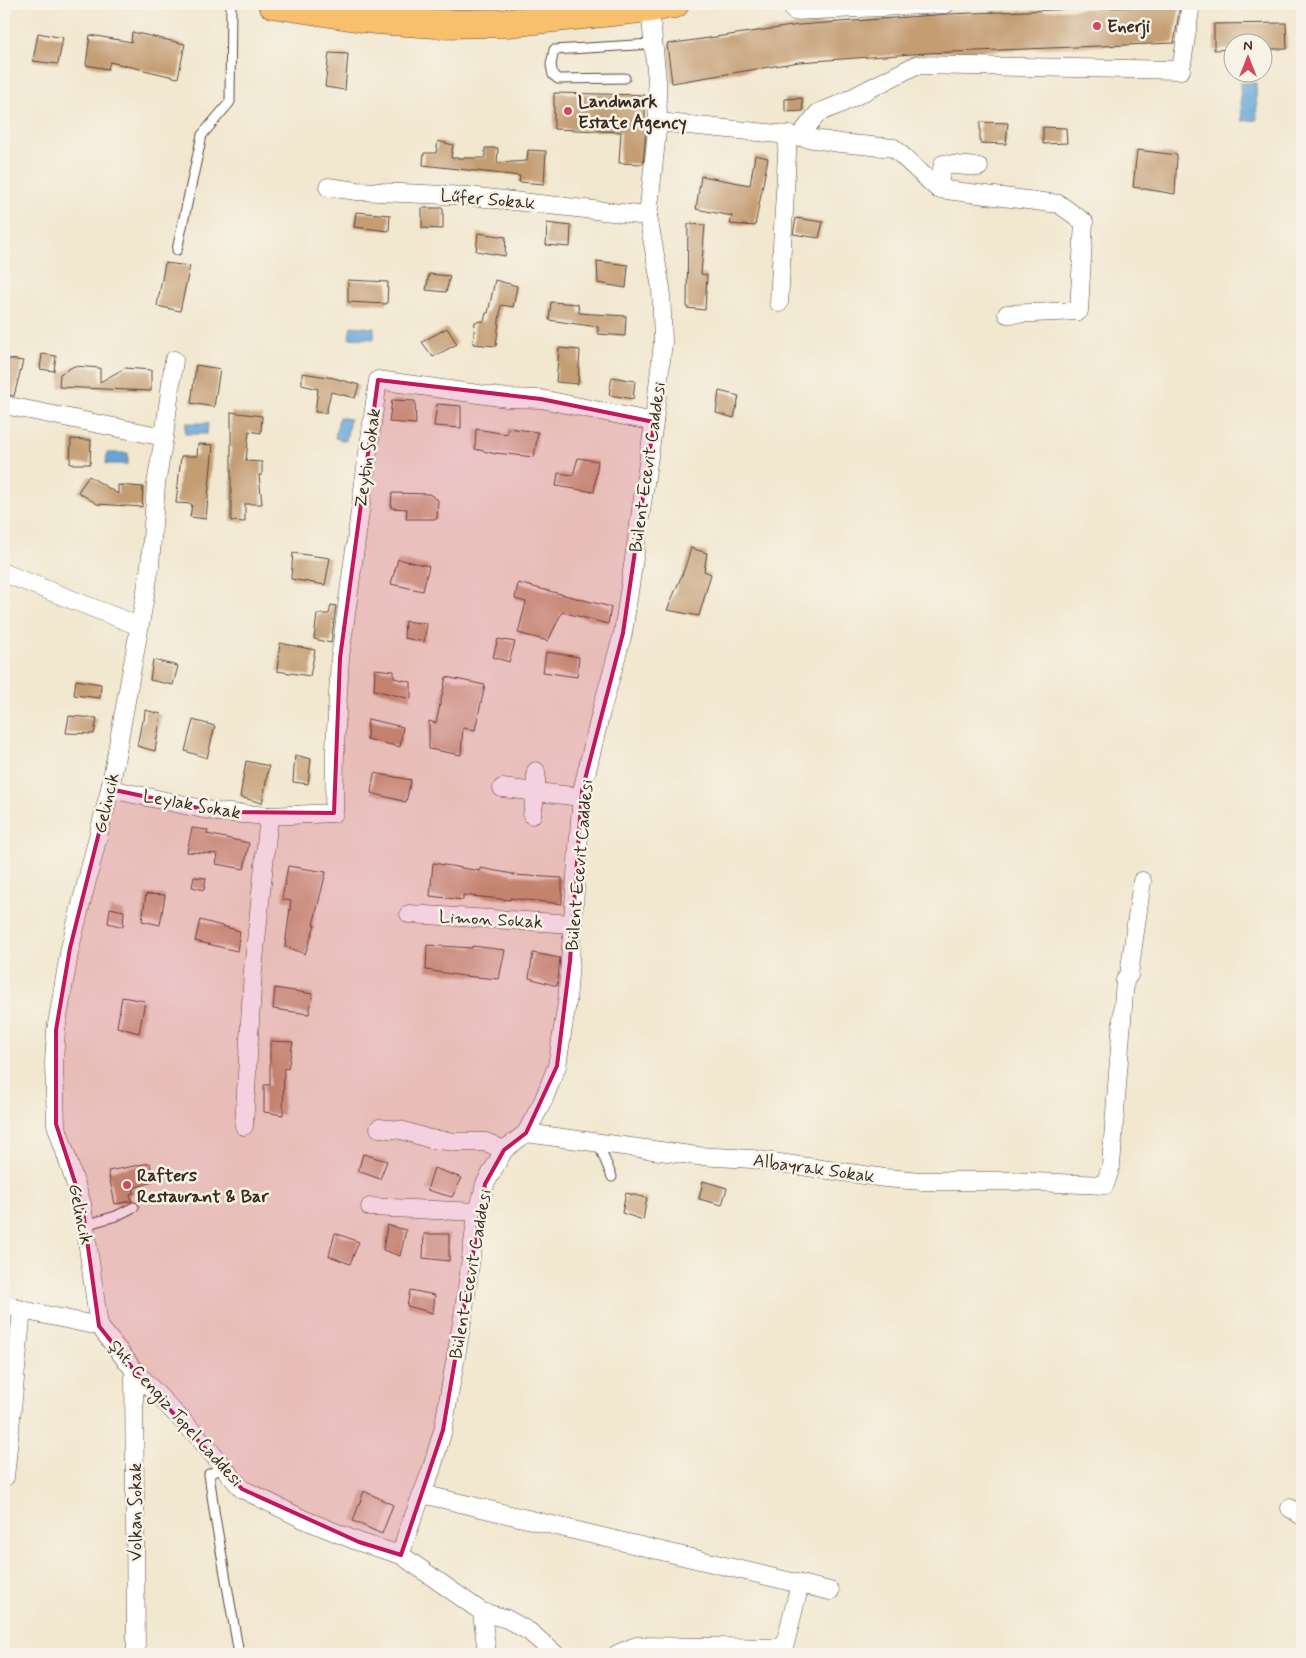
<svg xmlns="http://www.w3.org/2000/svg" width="1306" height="1658" viewBox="0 0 1306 1658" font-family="Mynerve,sans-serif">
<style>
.water{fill:#66a5d8;stroke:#50687b}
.building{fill:#c49d73}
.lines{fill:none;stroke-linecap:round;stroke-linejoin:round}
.lane-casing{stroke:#564639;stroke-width:11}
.street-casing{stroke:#564639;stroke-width:19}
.primary-casing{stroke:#564639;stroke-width:29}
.lane{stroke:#fff;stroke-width:9}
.street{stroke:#fff;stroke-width:18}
.primary{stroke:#f8bf6c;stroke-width:28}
.marked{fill:#c2185b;fill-opacity:0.2;stroke:#c2185b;stroke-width:4;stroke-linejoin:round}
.poi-dot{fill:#d1495b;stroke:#f7f3e8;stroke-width:2}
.labels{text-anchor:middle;stroke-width:5;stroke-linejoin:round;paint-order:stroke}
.poi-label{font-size:18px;font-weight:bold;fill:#3b2a1e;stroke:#f7f3e8;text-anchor:start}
.street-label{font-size:18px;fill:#3b2a1e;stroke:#f7f3e8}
</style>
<rect width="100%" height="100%" fill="#f7f3e8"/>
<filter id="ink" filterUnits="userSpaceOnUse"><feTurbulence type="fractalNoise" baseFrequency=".02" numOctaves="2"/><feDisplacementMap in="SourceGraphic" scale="10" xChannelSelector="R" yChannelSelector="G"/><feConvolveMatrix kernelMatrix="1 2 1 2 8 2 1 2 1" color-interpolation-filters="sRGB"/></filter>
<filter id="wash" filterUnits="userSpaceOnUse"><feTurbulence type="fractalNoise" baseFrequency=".0096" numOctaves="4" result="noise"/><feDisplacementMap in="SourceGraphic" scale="20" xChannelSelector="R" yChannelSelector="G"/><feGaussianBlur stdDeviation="1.12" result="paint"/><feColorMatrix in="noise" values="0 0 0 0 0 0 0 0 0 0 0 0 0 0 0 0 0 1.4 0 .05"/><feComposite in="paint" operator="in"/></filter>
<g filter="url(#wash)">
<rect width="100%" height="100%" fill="#f2e7cf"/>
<!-- water -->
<g class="water">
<polygon points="1240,83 1256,83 1257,120 1242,121"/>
<polygon points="351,326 374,328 374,339 349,338"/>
<polygon points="339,417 350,419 346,441 335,438"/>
<polygon points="186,423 208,423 207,434 185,434"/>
<polygon points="107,453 128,453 128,464 106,464"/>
</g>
<g id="blocks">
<!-- building -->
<g class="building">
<polygon points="1180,5 1174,43 927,53 799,62 672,83 667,44 799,25 948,14"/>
<polygon points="1286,23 1287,49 1264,49 1264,42 1234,42 1234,49 1214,50 1214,24"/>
<polygon points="132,32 185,44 178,78 110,62 108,69 86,65 90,35 131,42"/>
<polygon points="38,33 63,38 58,64 33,61"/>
<polygon points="329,53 348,54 345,90 325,87"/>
<polygon points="554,93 645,95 645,131 646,131 643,164 619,163 621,132 554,129"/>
<polygon points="802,98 803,111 785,112 785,99"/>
<polygon points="980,122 1008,123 1006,144 980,143"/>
<polygon points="1043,127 1066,128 1067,143 1043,144"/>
<polygon points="438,141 453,145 451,158 485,158 485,148 498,148 497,163 527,161 528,150 546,151 544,184 519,182 520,176 423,165 424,153 436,153"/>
<polygon points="1137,150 1177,155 1175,194 1133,187"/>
<polygon points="755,155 768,158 755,226 730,224 732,216 696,209 701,176 750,185"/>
<polygon points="422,208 443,208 443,229 422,228"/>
<polygon points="356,212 390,215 389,231 354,227"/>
<polygon points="796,218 823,222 819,238 793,234"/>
<polygon points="547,223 571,226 570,247 546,245"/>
<polygon points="688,224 705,225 701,274 707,275 705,310 687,308"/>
<polygon points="478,233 506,237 505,256 476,251"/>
<polygon points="597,261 628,265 626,288 598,283"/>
<polygon points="165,263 190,266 180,311 157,306"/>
<polygon points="429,274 450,276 446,292 426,290"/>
<polygon points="348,280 388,282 387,304 348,302"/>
<polygon points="495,280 517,286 513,307 501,305 496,346 473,344 475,322 484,321 486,313 488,313"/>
<polygon points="551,302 578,304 579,313 626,316 625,336 598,334 598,327 549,320"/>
<polygon points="447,328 457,344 433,357 422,342"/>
<polygon points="559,348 580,350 578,384 556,382"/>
<polygon points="42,354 56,356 54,371 40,369"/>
<polygon points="4,358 23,361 14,396 4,395"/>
<polygon points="196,365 220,369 214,407 191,403"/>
<polygon points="74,366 100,368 100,382 125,368 151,370 151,391 59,387 60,374"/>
<polygon points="302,373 334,378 359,385 355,398 331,392 326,413 315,412 318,389 302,385"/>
<polygon points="612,377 635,381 633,399 609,395"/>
<polygon points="719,391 739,396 734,418 716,413"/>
<polygon points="392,400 415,401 416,424 389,422"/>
<polygon points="437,404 461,406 461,428 434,426"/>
<polygon points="231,412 262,416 261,433 249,431 246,461 262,462 262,475 259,475 262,504 245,504 245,522 231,521"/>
<polygon points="508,428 538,432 534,457 496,453 496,454 475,449 476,429 507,434"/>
<polygon points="71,439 91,440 90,464 70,464"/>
<polygon points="198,444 213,445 206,519 190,517 192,504 176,503 181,456 197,456"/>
<polygon points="578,458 598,461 594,492 556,486 558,473 573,475"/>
<polygon points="89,476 118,494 118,485 143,487 142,507 97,504 78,492"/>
<polygon points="392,493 429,494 438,500 437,519 406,519 407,509 391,508"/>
<polygon points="691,548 707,553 704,571 711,574 699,616 667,610 684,570"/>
<polygon points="293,553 330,558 325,585 291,579"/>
<polygon points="398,559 429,566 423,591 391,584"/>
<polygon points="518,583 611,607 608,624 562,612 548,641 518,633 526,602 515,599"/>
<polygon points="331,605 336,606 331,643 314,639 317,614 329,614"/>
<polygon points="405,621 427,624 424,642 404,638"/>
<polygon points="498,639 515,642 509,662 493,657"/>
<polygon points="280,643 315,650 310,676 277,671"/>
<polygon points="546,652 579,657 577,677 543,672"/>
<polygon points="153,660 178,666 173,685 150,680"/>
<polygon points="375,669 394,671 394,678 411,682 411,699 374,690"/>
<polygon points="446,677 485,685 475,730 463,728 461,755 429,749 429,721 436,723"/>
<polygon points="76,680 101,684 100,698 74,695"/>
<polygon points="145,710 161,714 155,751 137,746 142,721 144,721"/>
<polygon points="69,716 97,718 94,734 66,733"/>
<polygon points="368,719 403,727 400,747 367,739"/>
<polygon points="193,720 215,726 207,758 185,751"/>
<polygon points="295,755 311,759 308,784 293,782"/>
<polygon points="246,761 269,766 262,803 240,797"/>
<polygon points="374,773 411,780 406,802 371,793"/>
<polygon points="192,828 208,830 207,834 249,843 244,869 216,864 218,854 187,852"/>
<polygon points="433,863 480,871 480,868 513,874 513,875 562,878 562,904 510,898 510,900 463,895 463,900 430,896"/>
<polygon points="288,866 326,872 313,925 315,925 305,954 285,946 291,901 282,899"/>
<polygon points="194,877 206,878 204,890 192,887"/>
<polygon points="146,894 165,895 160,925 142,921"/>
<polygon points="110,908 124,911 123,927 108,923"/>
<polygon points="200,920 240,931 237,951 195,941"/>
<polygon points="427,945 472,948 472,946 505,950 499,979 463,976 426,970"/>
<polygon points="533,953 560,958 557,986 529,978"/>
<polygon points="275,988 313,994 309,1014 273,1009"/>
<polygon points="122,997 145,1001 139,1033 117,1027"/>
<polygon points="270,1041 293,1042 288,1069 284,1068 283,1115 264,1112 264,1085 270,1085"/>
<polygon points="363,1154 387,1161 380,1179 358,1171"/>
<polygon points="150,1163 153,1182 133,1188 134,1193 130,1194 132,1201 115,1204 108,1171"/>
<polygon points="434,1168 462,1178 452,1197 427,1190"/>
<polygon points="703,1181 727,1188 722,1205 699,1199"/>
<polygon points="626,1193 647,1198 643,1220 622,1213"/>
<polygon points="387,1225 406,1230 400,1256 383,1250"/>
<polygon points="335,1233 359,1242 350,1264 329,1256"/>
<polygon points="424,1234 449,1234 449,1261 423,1258"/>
<polygon points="410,1290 435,1295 433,1313 407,1306"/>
<polygon points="364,1491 393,1505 382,1534 353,1521"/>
</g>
</g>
</g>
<g filter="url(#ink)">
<use href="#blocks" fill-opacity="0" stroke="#564639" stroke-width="1"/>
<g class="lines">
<defs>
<g id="lane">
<polyline points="625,78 558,79 553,75 551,65 554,50 652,44"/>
<polyline points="177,250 202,135 230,102 231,4"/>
<polyline points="598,1143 612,1177"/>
<polyline points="85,1225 116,1216 134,1207"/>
<polyline points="223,1468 209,1474 215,1517 239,1654"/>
</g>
<g id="street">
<polyline points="794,11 946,4"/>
<polyline points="658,122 788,135 840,143 894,148 938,189 1059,204 1084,222 1079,311 1007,314"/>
<polyline points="799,137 818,113 840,104 916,65 1181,70 1191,4"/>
<polyline points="328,187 357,191 468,196 648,216"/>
<polyline points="938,189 943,164 979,167"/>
<polyline points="779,303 788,135"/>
<polyline points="4,405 164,437 156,484 150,566 144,602 110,789 70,948 56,1030 54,1063 56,1124 82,1204 99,1326"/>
<polyline points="164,437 174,360"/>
<polyline points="4,573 139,626"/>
<polyline points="502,788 581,797"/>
<polyline points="110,789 217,812 269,816 334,813 335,749 340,658 378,380 507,398 541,399 654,422"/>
<polyline points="532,815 536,792 536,771"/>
<polyline points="409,914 574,924"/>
<polyline points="244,1126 253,970 269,816"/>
<polyline points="379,1128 401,1130 430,1139 456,1142 486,1142 504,1150"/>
<polyline points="526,1133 698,1156 752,1159 885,1178 922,1181 1010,1181 1105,1185 1111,1166 1125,980 1129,975 1142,881"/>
<polyline points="370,1207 478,1212"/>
<polyline points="4,1304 22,1310 99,1326 134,1370 199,1438 242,1489 303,1519 359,1542 401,1555"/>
<polyline points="134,1370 136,1654"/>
<polyline points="5,1477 22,1310"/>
<polyline points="422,1494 830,1591"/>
<polyline points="1290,1508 1302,1516"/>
<polyline points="482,1612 507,1619 530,1632 555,1654"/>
<polyline points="487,1654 482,1612 401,1555 406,1536 431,1471 443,1430 463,1316 476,1221 485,1184 504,1150 526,1133 543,1101 557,1066 567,1002 570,961 582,791 601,712 623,633 654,422 663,342 661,288 648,216 658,122 657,81 650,8"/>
<polyline points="617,1654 636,1646 784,1648 800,1584"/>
</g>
<polyline id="primary" points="272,4 375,20 437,24 507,23 650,8 675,4"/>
</defs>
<!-- lane casing -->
<use href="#lane" class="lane-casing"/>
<!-- street casing -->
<use href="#street" class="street-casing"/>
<!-- primary casing -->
<use href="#primary" class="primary-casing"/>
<!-- lane -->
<use href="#lane" class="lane"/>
<!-- street -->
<use href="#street" class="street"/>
<!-- primary -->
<use href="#primary" class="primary"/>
</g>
</g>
<!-- marked area -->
<path class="marked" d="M378,380L541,399L654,422L623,633L582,791L570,961L557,1066L526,1133L504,1150L485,1184L443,1430L401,1555L359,1542L242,1489L134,1370L99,1326L82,1204L56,1124V1030L70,948L110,789L217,812L334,813L340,658Z"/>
<!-- markers -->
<g class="poi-dot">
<circle cx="1097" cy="26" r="5"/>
<circle cx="568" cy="111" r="5"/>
<circle cx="127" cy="1185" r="5"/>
</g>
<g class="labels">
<!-- poi labels -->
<g class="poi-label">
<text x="1107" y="32">Enerji</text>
<text x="578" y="107">Landmark<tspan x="578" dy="21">Estate Agency</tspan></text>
<text x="137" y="1181">Rafters<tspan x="137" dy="21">Restaurant &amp; Bar</tspan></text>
</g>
<!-- street labels -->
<g class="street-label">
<text transform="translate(488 199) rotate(5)" y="6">Lűfer Sokak</text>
<text transform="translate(367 458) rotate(-82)" y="6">Zeytin Sokak</text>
<text transform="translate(647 467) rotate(-82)" y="6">Bülent Ecevit Caddesi</text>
<text transform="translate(106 803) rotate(-77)" y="6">Gelincik</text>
<text transform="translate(192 804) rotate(10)" y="6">Leylak Sokak</text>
<text transform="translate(579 865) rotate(-85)" y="6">Bülent Ecevit Caddesi</text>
<text transform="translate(491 919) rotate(3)" y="6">Limon Sokak</text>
<text transform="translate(814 1168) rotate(8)" y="6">Albayrak Sokak</text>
<text transform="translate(81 1214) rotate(78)" y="6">Gelincik</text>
<text transform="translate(470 1274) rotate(-80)" y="6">Bülent Ecevit Caddesi</text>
<text transform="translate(176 1413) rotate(48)" y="6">Şht. Cengiz Topel Caddesi</text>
<text transform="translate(135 1512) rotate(-90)" y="6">Volkan Sokak</text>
</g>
</g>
<!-- margin -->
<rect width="1306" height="1658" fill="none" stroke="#f7f3e8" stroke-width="20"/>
<!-- north arrow -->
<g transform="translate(1248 58)"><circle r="24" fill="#f7f3e8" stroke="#aca397"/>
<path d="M0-4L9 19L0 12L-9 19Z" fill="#d1495b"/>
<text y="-8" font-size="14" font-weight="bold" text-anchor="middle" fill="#3b2a1e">N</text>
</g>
</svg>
